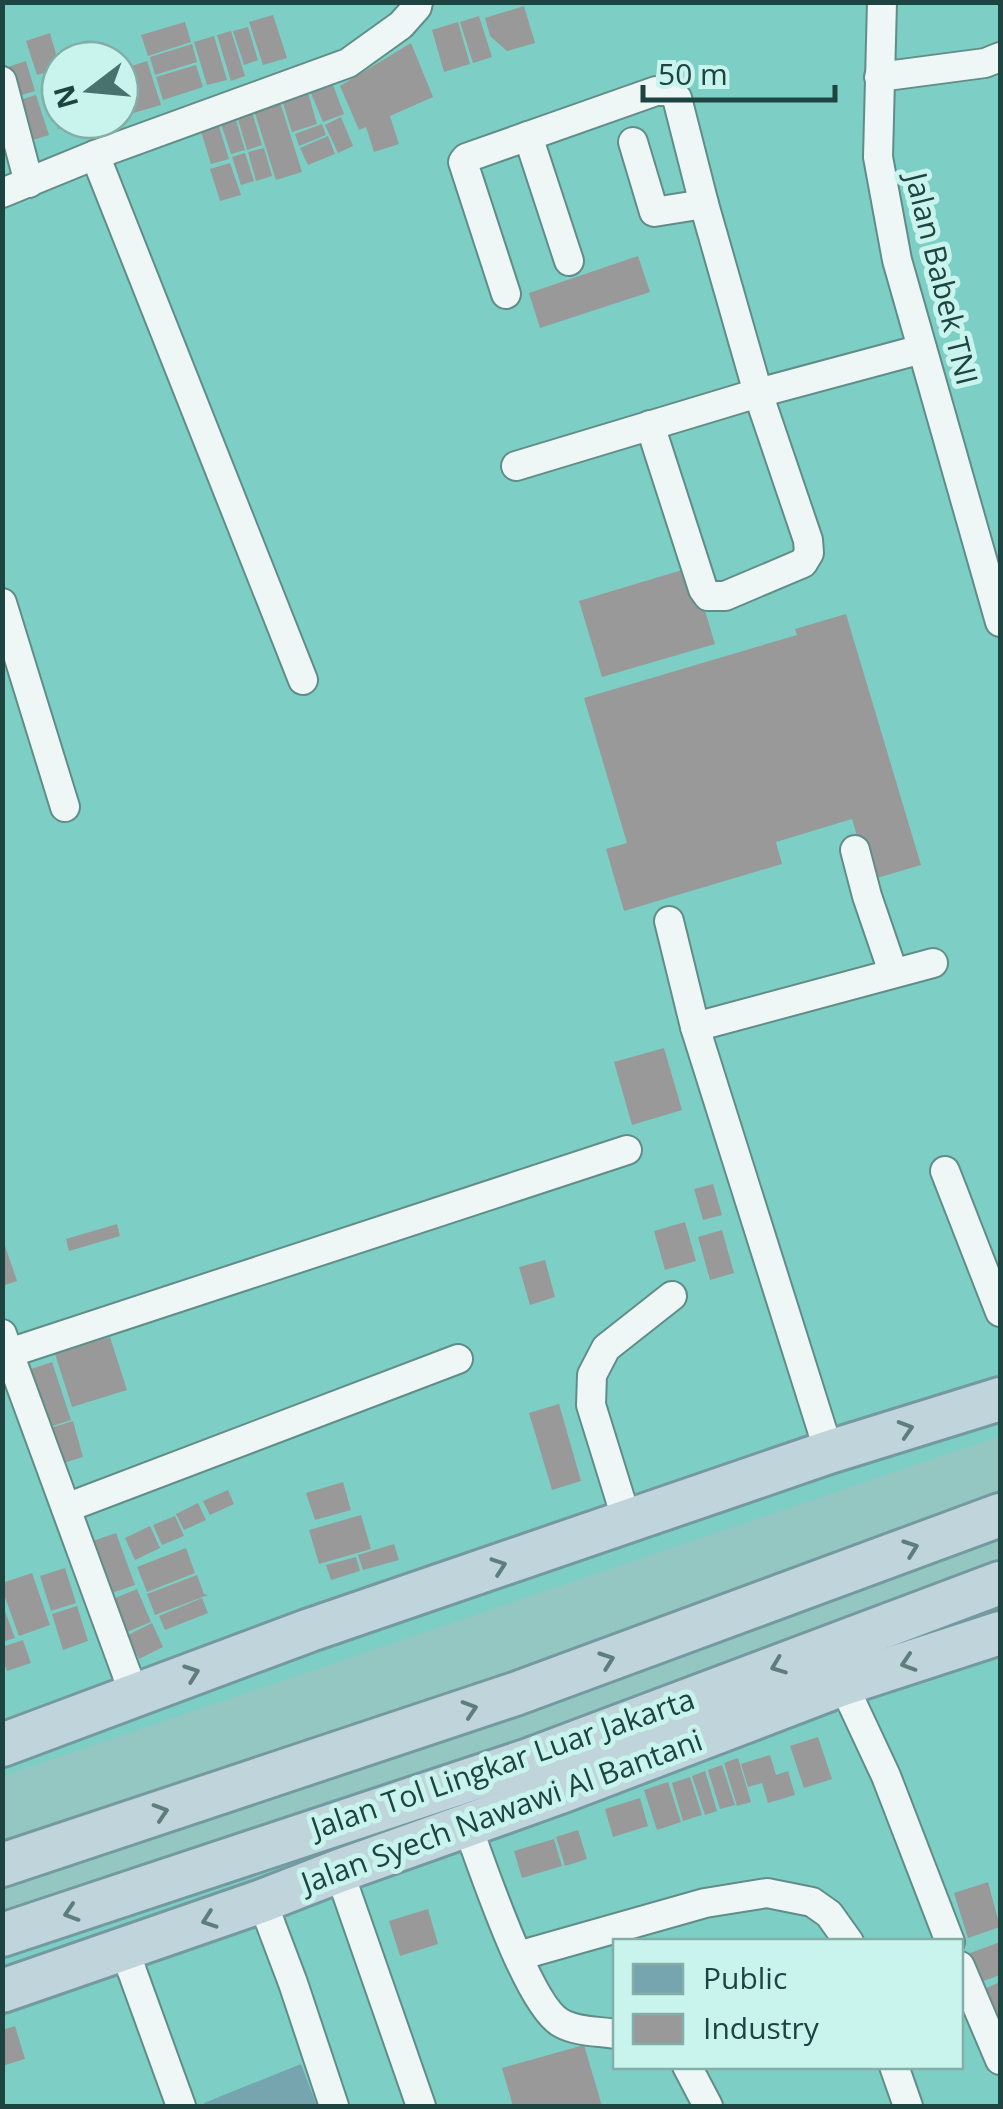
<svg xmlns="http://www.w3.org/2000/svg" width="1003" height="2109" viewBox="0 0 1003 2109" font-family="'Open Sans',sans-serif">
<style>
.built{fill:#7dcfc5;fill-rule:evenodd}
.public{fill:#76a5af}
.industry{fill:#999}
.lines{fill:none;stroke-linecap:round;stroke-linejoin:round}
.minor-casing{stroke:#618d88;stroke-width:32}
.highway-casing{stroke:#749aa1;stroke-width:48}
.minor{stroke:#eff7f6;stroke-width:28}
.highway{stroke:#c0d4db;stroke-width:42}
.oneway{stroke:#5e7e7e}
.labels{text-anchor:middle;stroke-width:10;stroke-linejoin:round;paint-order:stroke}
.street-label{font-size:30px;fill:#1d4440;stroke:#c8f4ed}
</style>
<rect width="100%" height="100%" fill="#94c7c1"/>
<!-- built -->
<g class="built">
<path d="M3,3H1000V1436L3,1776ZM60,60H120V120H60Z"/>
<path d="M1000,1598V2106H3L2,1959ZM616,1942H960V2066H616Z"/>
</g>
<!-- public -->
<polygon class="public" points="301,2064 317,2106 205,2106 204,2103"/>
<!-- industry -->
<g class="industry">
<polygon points="524,6 535,43 507,51 490,36 485,18"/>
<polygon points="273,15 287,58 263,65 249,22"/>
<polygon points="479,16 492,57 473,63 460,22"/>
<polygon points="185,22 191,42 148,56 141,35"/>
<polygon points="458,22 470,64 444,72 432,30"/>
<polygon points="248,27 258,60 244,65 233,31"/>
<polygon points="231,31 245,76 231,81 217,35"/>
<polygon points="50,33 60,68 37,75 26,41"/>
<polygon points="214,36 227,80 207,85 194,42"/>
<polygon points="411,43 433,97 390,116 399,144 374,152 366,127 359,130 340,86"/>
<polygon points="192,44 197,62 155,75 150,57"/>
<polygon points="26,61 35,91 9,99 2,69"/>
<polygon points="147,61 161,105 130,114 120,82 120,70"/>
<polygon points="196,65 203,87 163,100 156,77"/>
<polygon points="60,73 60,120 83,121 58,129 43,78"/>
<polygon points="333,85 344,114 323,122 311,93"/>
<polygon points="308,93 317,124 292,132 282,100"/>
<polygon points="36,95 49,135 23,143 10,103"/>
<polygon points="280,102 302,172 276,180 254,110"/>
<polygon points="252,112 262,145 247,150 237,116"/>
<polygon points="341,117 353,146 338,153 325,125"/>
<polygon points="236,120 245,150 231,154 221,124"/>
<polygon points="218,123 229,159 211,164 200,128"/>
<polygon points="322,124 326,135 299,146 295,134"/>
<polygon points="328,136 335,154 308,165 300,148"/>
<polygon points="264,148 272,176 256,181 248,152"/>
<polygon points="245,153 254,181 241,185 232,157"/>
<polygon points="230,163 241,195 220,201 210,169"/>
<polygon points="638,256 650,292 540,328 529,293"/>
<polygon points="692,567 715,644 602,677 579,601"/>
<polygon points="846,614 921,865 870,880 852,819 776,842 782,864 624,911 606,849 627,843 584,698 797,635 795,629"/>
<polygon points="664,1048 682,1110 632,1125 614,1062"/>
<polygon points="713,1184 722,1215 703,1220 694,1189"/>
<polygon points="685,1222 696,1261 665,1270 654,1231"/>
<polygon points="117,1224 120,1236 69,1251 66,1239"/>
<polygon points="722,1230 734,1273 710,1280 698,1237"/>
<polygon points="3,1240 17,1281 2,1286 2,1241"/>
<polygon points="545,1260 555,1297 530,1305 519,1267"/>
<polygon points="110,1337 127,1390 72,1407 55,1354"/>
<polygon points="52,1362 71,1420 41,1430 22,1372"/>
<polygon points="559,1404 581,1481 552,1490 529,1413"/>
<polygon points="73,1421 83,1457 54,1466 44,1430"/>
<polygon points="343,1482 351,1510 315,1520 306,1493"/>
<polygon points="228,1490 234,1504 210,1515 203,1501"/>
<polygon points="198,1503 206,1520 184,1530 176,1514"/>
<polygon points="361,1515 371,1549 319,1564 309,1530"/>
<polygon points="175,1516 184,1536 162,1545 153,1525"/>
<polygon points="150,1526 160,1548 135,1560 125,1538"/>
<polygon points="116,1533 135,1585 106,1595 87,1543"/>
<polygon points="394,1544 399,1560 363,1570 358,1555"/>
<polygon points="186,1548 195,1573 147,1592 137,1567"/>
<polygon points="356,1557 360,1571 331,1580 326,1565"/>
<polygon points="65,1568 76,1603 51,1611 40,1576"/>
<polygon points="32,1573 50,1625 19,1636 2,1589 2,1583"/>
<polygon points="197,1575 204,1594 208,1595 155,1615 147,1594"/>
<polygon points="137,1589 151,1622 122,1634 108,1601"/>
<polygon points="202,1598 208,1613 165,1630 159,1616"/>
<polygon points="2,1603 15,1638 2,1642"/>
<polygon points="77,1606 88,1641 63,1650 52,1614"/>
<polygon points="152,1623 163,1647 139,1659 128,1635"/>
<polygon points="23,1640 31,1663 7,1671 2,1657 2,1647"/>
<polygon points="818,1737 832,1779 804,1788 790,1746"/>
<polygon points="770,1755 776,1775 788,1771 795,1795 768,1803 762,1783 748,1787 741,1764"/>
<polygon points="738,1758 751,1802 737,1806 724,1763"/>
<polygon points="722,1765 735,1805 720,1809 708,1770"/>
<polygon points="705,1771 717,1811 705,1815 692,1776"/>
<polygon points="690,1777 702,1815 683,1821 672,1783"/>
<polygon points="668,1782 681,1822 657,1830 644,1790"/>
<polygon points="640,1798 648,1826 613,1837 605,1809"/>
<polygon points="578,1830 587,1859 565,1866 556,1837"/>
<polygon points="554,1839 562,1866 522,1878 514,1851"/>
<polygon points="988,1882 1000,1927 968,1938 954,1893"/>
<polygon points="428,1909 438,1944 400,1956 389,1921"/>
<polygon points="1000,1942 1000,1975 975,1984 965,1955"/>
<polygon points="1000,1982 1000,2013 991,2017 980,1991"/>
<polygon points="15,2026 25,2059 2,2066 2,2030"/>
<polygon points="584,2045 602,2106 513,2106 502,2068"/>
</g>
<g class="lines">
<defs>
<g id="minor">
<polyline points="882,2 878,157 897,260 1000,622"/>
<polyline points="879,77 985,63 1000,57"/>
<polyline points="2,81 29,183"/>
<polyline points="528,136 569,261"/>
<polyline points="633,142 654,212 704,204"/>
<polyline points="95,155 303,680"/>
<polyline points="2,193 95,155 348,63 401,25 417,7 418,2"/>
<polyline points="506,294 463,162 466,158 656,91 669,91 677,98 704,204 758,393 808,540 809,553 803,563 725,596 708,596 703,589 693,558 650,425"/>
<polyline points="516,466 758,393 922,349"/>
<polyline points="2,603 65,807"/>
<polyline points="855,850 867,896 893,972"/>
<polyline points="669,921 695,1027 829,1452"/>
<polyline points="695,1027 933,963"/>
<polyline points="945,1171 1000,1312"/>
<polyline points="2,1334 134,1694"/>
<polyline points="9,1353 627,1150"/>
<polyline points="66,1508 458,1359"/>
<polyline points="627,1521 591,1405 592,1375 606,1348 672,1296"/>
<polyline points="843,1684 886,1776 950,1942"/>
<path d="M467,1825C482,1865 528,2005 561,2023C577,2032 598,2031 616,2034"/>
<polyline points="339,1871 421,2106"/>
<polyline points="262,1901 293,1983 334,2106"/>
<polyline points="124,1949 181,2106"/>
<polyline points="518,1956 705,1903 767,1893 812,1902 829,1914 849,1942"/>
<polyline points="960,1966 1000,2060"/>
<polyline points="687,2066 708,2106"/>
<polyline points="894,2066 908,2106"/>
</g>
<g id="highway">
<polyline points="2,1745 310,1630 829,1452 1000,1399"/>
<polyline points="2,1865 515,1694 1000,1515"/>
<polyline points="2,1935 529,1760 1000,1583"/>
<polyline points="2,1991 262,1901 339,1871 563,1791 843,1684 1000,1633"/>
</g>
</defs>
<!-- minor casing -->
<use href="#minor" class="minor-casing"/>
<!-- highway casing -->
<use href="#highway" class="highway-casing"/>
<!-- minor -->
<use href="#minor" class="minor"/>
<!-- highway -->
<use href="#highway" class="highway"/>
</g>
<!-- one-way arrows -->
<defs><path id="oneway-chevron" d="M-2-3.5L2.5 0L-2 3.5" fill="none" stroke-width="1.6" stroke-linecap="round" stroke-linejoin="round" transform="scale(2.5)"/></defs>
<g class="oneway">
<use href="#oneway-chevron" transform="translate(906 1429) rotate(-17)"/>
<use href="#oneway-chevron" transform="translate(911 1548) rotate(-20)"/>
<use href="#oneway-chevron" transform="translate(499 1566) rotate(-19)"/>
<use href="#oneway-chevron" transform="translate(607 1660) rotate(-20)"/>
<use href="#oneway-chevron" transform="translate(908 1663) rotate(162)"/>
<use href="#oneway-chevron" transform="translate(778 1666) rotate(159)"/>
<use href="#oneway-chevron" transform="translate(192 1673) rotate(-20)"/>
<use href="#oneway-chevron" transform="translate(470 1709) rotate(-18)"/>
<use href="#oneway-chevron" transform="translate(161 1812) rotate(-18)"/>
<use href="#oneway-chevron" transform="translate(71 1913) rotate(162)"/>
<use href="#oneway-chevron" transform="translate(209 1920) rotate(161)"/>
</g>
<g class="labels">
<!-- street labels -->
<g class="street-label">
<text transform="translate(941 279) rotate(76)" y="10">Jalan Babek TNI</text>
<text transform="translate(503 1764) rotate(-19)" y="10">Jalan Tol Lingkar Luar Jakarta</text>
<text transform="translate(502 1812) rotate(-20)" y="10">Jalan Syech Nawawi Al Bantani</text>
</g>
</g>
<!-- border -->
<rect width="1003" height="2109" fill="none" stroke="#1d4440" stroke-width="10"/>
<!-- legend -->
<rect x="613" y="1939" width="350" height="130" fill="#c8f4ed" stroke="#84aea8" stroke-width="2.5"/>
<rect x="633" y="1964" width="50" height="30" fill="#76a5af" stroke="#84aea8" stroke-width="2.5"/>
<text x="703" y="1989" font-size="30" fill="#1d4440">Public</text>
<rect x="633" y="2014" width="50" height="30" fill="#999999" stroke="#84aea8" stroke-width="2.5"/>
<text x="703" y="2039" font-size="30" fill="#1d4440">Industry</text>
<!-- north arrow -->
<g transform="translate(90 90) rotate(254)"><circle r="48" fill="#c8f4ed" stroke="#84aea8" stroke-width="2.5"/>
<path d="M0-8L18 38L0 25L-18 38Z" fill="#47726d"/>
<text y="-15" font-size="28" font-weight="bold" text-anchor="middle" fill="#1d4440">N</text>
</g>
<!-- scale -->
<path d="M643 85v15h192v-15" fill="none" stroke="#1d4440" stroke-width="5"/>
<text x="658" y="85" font-size="30" fill="#1d4440" stroke="#c8f4ed" stroke-width="8" paint-order="stroke">50 m</text>
</svg>
